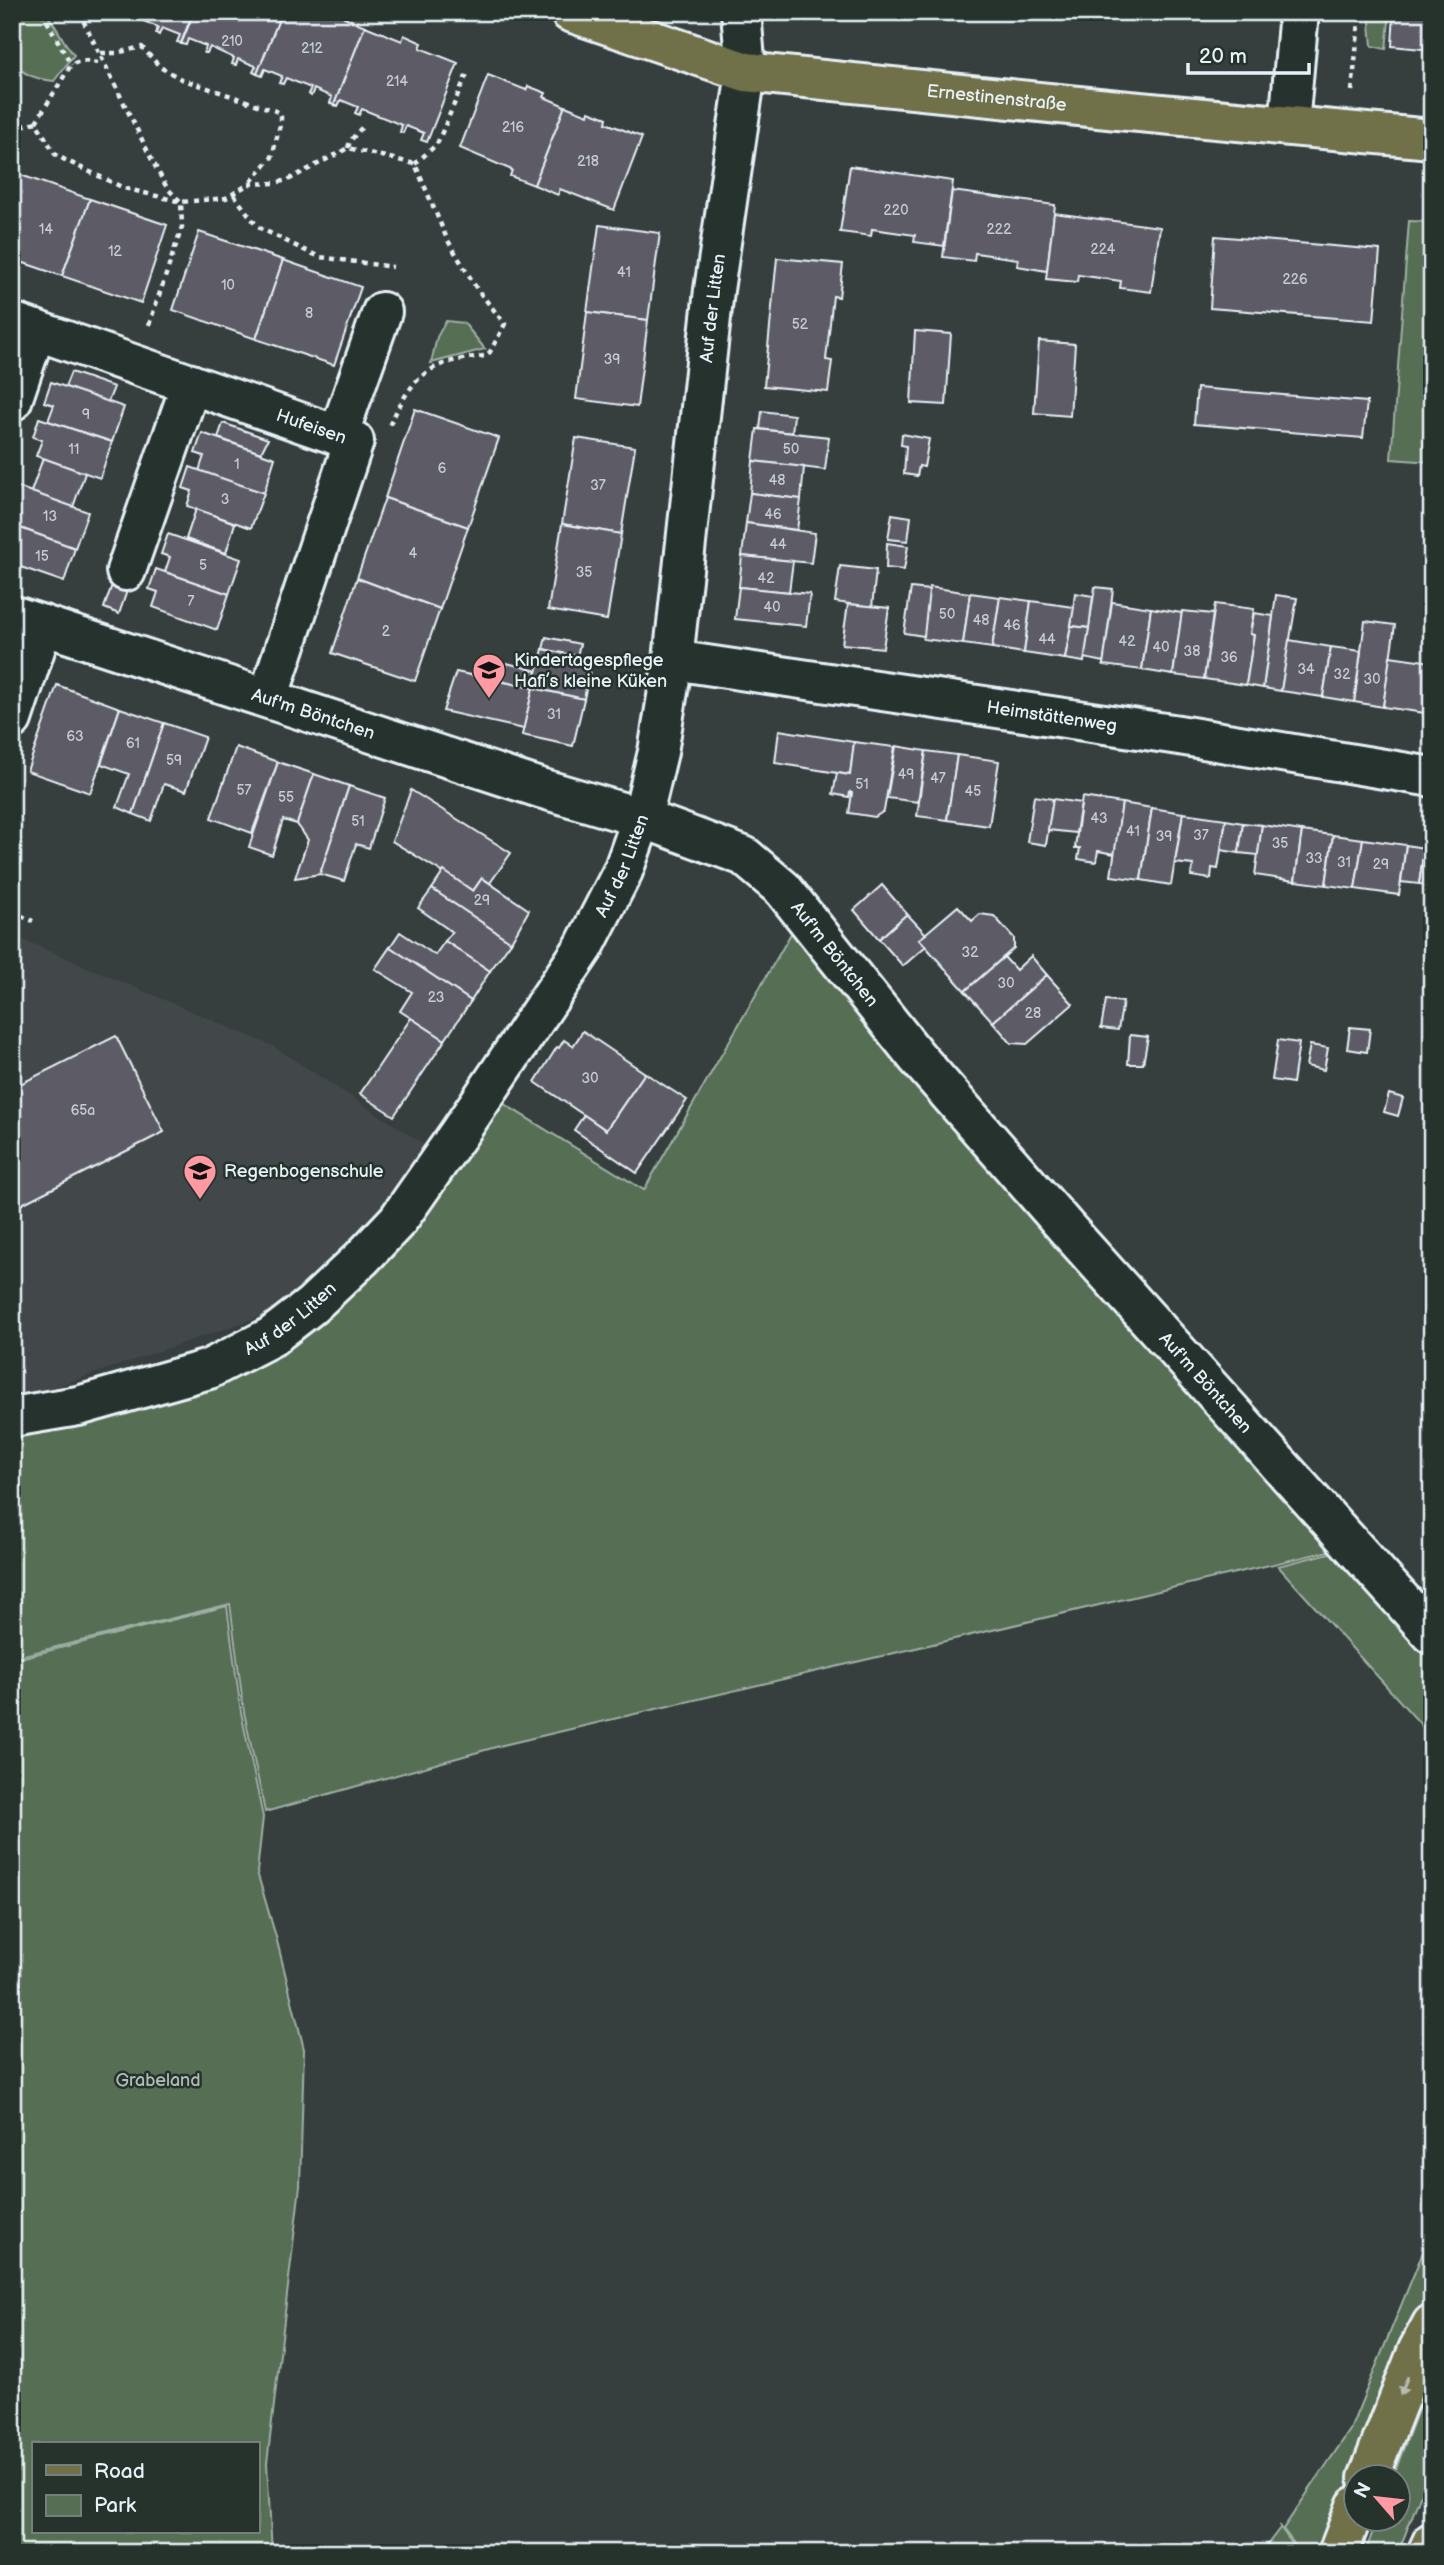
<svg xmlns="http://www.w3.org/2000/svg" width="1444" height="2565" viewBox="0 0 1444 2565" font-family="'Balsamiq Sans',sans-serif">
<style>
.built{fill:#42474a}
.green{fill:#566e53;stroke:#9fb0a6;stroke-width:2;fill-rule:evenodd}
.building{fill:#5d5b66;stroke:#e8f1f8;stroke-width:2}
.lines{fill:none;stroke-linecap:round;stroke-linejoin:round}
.minor-casing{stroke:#e8f1f8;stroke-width:44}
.major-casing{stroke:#e8f1f8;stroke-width:44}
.path{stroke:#e8f1f8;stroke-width:4.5;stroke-dasharray:5 5;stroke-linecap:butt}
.minor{stroke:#26332d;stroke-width:38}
.major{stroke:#70704a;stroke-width:38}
.oneway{fill:#b8bdb2}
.labels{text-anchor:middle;stroke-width:5;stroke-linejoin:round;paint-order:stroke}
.number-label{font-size:14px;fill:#c5ccd4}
.street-label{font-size:18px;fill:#e8f1f8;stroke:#26332d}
.poi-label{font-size:18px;fill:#e8f1f8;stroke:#26332d;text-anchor:start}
.park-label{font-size:18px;fill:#aebdb6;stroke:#26332d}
</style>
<rect width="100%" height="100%" fill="#363f3e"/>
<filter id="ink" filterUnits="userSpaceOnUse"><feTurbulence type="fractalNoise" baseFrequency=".0143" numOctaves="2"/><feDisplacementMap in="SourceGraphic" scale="14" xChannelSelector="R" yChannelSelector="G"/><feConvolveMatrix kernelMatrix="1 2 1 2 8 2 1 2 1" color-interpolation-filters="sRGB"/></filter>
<g filter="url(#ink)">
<!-- built -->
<polygon class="built" points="12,935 273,1046 427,1146 350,1256 297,1304 12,1402"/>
<!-- green -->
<g class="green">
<path d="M26,12H45C57,26 62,41 74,55L54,81C10,76 12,60 12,21Z"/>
<polygon points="1369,12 1390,12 1386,49 1372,46"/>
<polygon points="1409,221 1432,222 1432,462 1391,459"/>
<polygon points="446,321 464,323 485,349 431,363 437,337"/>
<polygon points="793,930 1350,1546 503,1745 265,1812 244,1712 230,1604 12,1658 12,1421 326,1315 491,1096 644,1190"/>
<polygon points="1353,1547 1432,1635 1432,1737 1278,1566"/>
<path d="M227,1606L241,1712L263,1817L257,1872L276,1937L304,2049L300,2186L267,2463L272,2553H12V1660ZM257,2444V2532H33V2444Z"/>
<polygon points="1432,2230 1432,2329 1338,2553 1301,2553 1283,2529 1350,2430"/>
<polygon points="1432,2373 1432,2465 1398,2553 1365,2553 1377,2520 1398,2520 1398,2478 1393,2477"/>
<polygon points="1280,2527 1299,2553 1261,2553 1280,2528"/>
</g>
<!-- building -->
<g class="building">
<polygon points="122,12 193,12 181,43 177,42 180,35 162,28 159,35 156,33 158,27"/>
<polygon points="194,12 282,12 257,74 253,72 256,66 238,59 236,65 232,64 234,58 210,47 207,53 204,53 206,46 188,39 186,45 181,44"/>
<polygon points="282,12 346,12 344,17 365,26 334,105 330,103 332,97 314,89 311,96 308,94 311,88 286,78 283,84 279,83 282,76 265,69 262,76 257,74"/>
<polygon points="1394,12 1432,15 1432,50 1392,46"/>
<polygon points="365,26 402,41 404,35 422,43 420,48 458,63 427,142 421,140 424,133 406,126 403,133 400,132 402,125 362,109 359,115 355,113 358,107 341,100 338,106 334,105"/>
<polygon points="488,75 526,90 528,86 546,93 544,97 565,106 534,185 510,176 512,170 460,148"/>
<polygon points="565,106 588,115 589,111 607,118 606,123 642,137 614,210 560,189 558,195 534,185"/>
<polygon points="850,166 953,181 944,246 914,242 915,235 872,229 871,236 840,232"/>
<polygon points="12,172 90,199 62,276 12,259"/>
<polygon points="952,191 1055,205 1047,271 1017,266 1018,259 975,253 974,261 943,257"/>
<polygon points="90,199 167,225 141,303 62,276"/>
<polygon points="1054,213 1160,227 1151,292 1120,288 1121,281 1078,275 1077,282 1046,279"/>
<polygon points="1429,223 1432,224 1432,260 1425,259"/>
<polygon points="599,225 660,233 648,320 587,312"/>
<polygon points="199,232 283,260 256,339 173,310"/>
<polygon points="1215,236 1380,250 1374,321 1210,308"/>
<polygon points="777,258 843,264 839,297 833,296 826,360 832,361 828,392 764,386"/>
<polygon points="283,260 361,287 334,365 256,339"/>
<polygon points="587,312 648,320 637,407 576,399"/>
<polygon points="915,331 951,334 946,405 911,403"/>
<polygon points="1039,341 1075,344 1070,416 1034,413"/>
<polygon points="71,372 114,387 108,402 65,387"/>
<polygon points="51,382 124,407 112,442 48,421 54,405 44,402"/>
<polygon points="1197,388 1367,402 1363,438 1194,424"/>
<polygon points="415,409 499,438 468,527 385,498"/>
<polygon points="762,411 794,415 792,433 760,429"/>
<polygon points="39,418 112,442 100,478 36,456 42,440 33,437"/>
<polygon points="223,423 268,439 261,453 218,438"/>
<polygon points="757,429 829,437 825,470 753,461"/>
<polygon points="202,433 275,458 264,493 199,471 204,456 195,453"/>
<polygon points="902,434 929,439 924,467 919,466 917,476 904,474 906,446 901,445"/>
<polygon points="576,438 635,447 621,534 562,524"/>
<polygon points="43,458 85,473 73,507 31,492"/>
<polygon points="753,461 804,467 801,499 750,493"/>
<polygon points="190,467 264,493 251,528 187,506 192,491 183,488"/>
<polygon points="15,486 88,512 75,548 12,525 16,509 12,508"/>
<polygon points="750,493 801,499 797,530 746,523"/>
<polygon points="385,498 468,527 440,609 357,578"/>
<polygon points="196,509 235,523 226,553 186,539"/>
<polygon points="892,514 911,517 908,541 888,539"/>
<polygon points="746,523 815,533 811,563 742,556"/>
<polygon points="562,524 621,534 607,620 548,610"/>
<polygon points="12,525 75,548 64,582 12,564"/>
<polygon points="168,534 241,559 229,594 165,572 170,557 161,554"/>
<polygon points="887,543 908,546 904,570 886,568"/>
<polygon points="742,556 793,561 789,592 739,587"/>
<polygon points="840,566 876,570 872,607 835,602"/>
<polygon points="156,569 229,594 217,630 153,607 158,592 149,589"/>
<polygon points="116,573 131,579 119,614 104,608"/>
<polygon points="357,578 440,609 415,681 332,653"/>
<polygon points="739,587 810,594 806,626 735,619"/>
<polygon points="929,587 970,593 963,644 923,639"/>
<polygon points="1095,587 1113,589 1104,662 1084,658"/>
<polygon points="911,588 929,590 924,636 904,633"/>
<polygon points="970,593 1000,597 992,648 963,644"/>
<polygon points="1075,593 1093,596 1089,628 1071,626"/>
<polygon points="1276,595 1297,598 1281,691 1263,688"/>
<polygon points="1000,597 1031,601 1024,653 992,648"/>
<polygon points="1031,601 1074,607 1065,659 1024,653"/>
<polygon points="1112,602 1151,608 1142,670 1103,665"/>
<polygon points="848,604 889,608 883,648 842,644"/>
<polygon points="1215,604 1254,609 1250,634 1254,635 1246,685 1204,679"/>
<polygon points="1151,608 1182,613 1173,675 1142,670"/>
<polygon points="1182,611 1213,614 1204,679 1173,675"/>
<polygon points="1254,613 1273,616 1263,688 1246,685 1254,635 1250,634"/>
<polygon points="1365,621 1395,625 1383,707 1354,702"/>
<polygon points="1071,626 1089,628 1084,662 1065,659"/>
<polygon points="546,637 580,644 577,656 543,649"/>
<polygon points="1289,640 1331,647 1323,697 1281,691"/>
<polygon points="1331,647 1361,651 1354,702 1323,697"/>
<polygon points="543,649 592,660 584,699 533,688"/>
<polygon points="1390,656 1432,662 1425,713 1383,707"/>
<polygon points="507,663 537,671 533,688 503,682"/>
<polygon points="1432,666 1432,714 1425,713"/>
<polygon points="456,672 533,688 524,729 443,711"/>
<polygon points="57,685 120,708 90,793 27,771"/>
<polygon points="533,688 584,699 573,746 522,735"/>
<polygon points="120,708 164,723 133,814 117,807 129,774 101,764"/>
<polygon points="164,723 205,737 186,791 164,784 151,821 133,814"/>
<polygon points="779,730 854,742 850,775 775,763"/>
<polygon points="854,742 895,747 884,811 875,817 849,813 852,793 850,792 849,797 833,794 837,773 850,775"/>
<polygon points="896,746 926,751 918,802 887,798"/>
<polygon points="236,747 278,762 252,833 211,818"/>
<polygon points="926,751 957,755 947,820 917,816"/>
<polygon points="957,755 999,761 989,826 947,820"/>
<polygon points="278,762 314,774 297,824 283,820 272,855 249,847"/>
<polygon points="314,774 349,786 320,874 295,878 308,840 297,824"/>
<polygon points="349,786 385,798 369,848 356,844 344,881 320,874"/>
<polygon points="411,790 511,853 490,883 482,878 473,891 392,841"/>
<polygon points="1034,796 1053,799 1046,845 1027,842"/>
<polygon points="1082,797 1122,803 1115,854 1098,851 1096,862 1078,859 1080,848 1075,848"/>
<polygon points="1053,799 1081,803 1076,833 1048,830"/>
<polygon points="1122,803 1152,808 1141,880 1111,876"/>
<polygon points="1152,808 1183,813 1171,885 1141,880"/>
<polygon points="1183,813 1226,819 1218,869 1212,868 1211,879 1191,876 1193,865 1175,863"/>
<polygon points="1226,820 1243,823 1239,853 1221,850"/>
<polygon points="1243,823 1262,825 1258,855 1239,853"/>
<polygon points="1262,825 1302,831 1295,881 1255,875"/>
<polygon points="1302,831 1333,835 1326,885 1295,881"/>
<polygon points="1333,835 1363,839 1355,889 1326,885"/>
<polygon points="1363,839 1406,845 1399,895 1355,889"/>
<polygon points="1406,845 1424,848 1419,884 1401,882"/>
<polygon points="1425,847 1432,848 1432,886 1419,884"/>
<polygon points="444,871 473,891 482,878 529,910 511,942 432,889"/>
<polygon points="882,885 907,914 879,939 854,910"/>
<polygon points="432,889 511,942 490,971 445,941 452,932 418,908"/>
<polygon points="958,906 972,921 980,914 994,916 1014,938 1014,948 965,991 919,939"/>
<polygon points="907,914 926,934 919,939 926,946 903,966 879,939"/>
<polygon points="400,932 435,955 445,941 490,971 471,1001 390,947"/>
<polygon points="390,947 471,1001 445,1040 400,1011 412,992 375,969"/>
<polygon points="1031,956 1047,975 993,1022 965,991 1004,957 1016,970"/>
<polygon points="1047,975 1073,1004 1027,1044 1011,1043 993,1022"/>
<polygon points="1106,1000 1123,1002 1118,1030 1101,1028"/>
<polygon points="411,1018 445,1040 394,1116 360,1094"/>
<polygon points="1350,1027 1370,1029 1367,1052 1347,1049"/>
<polygon points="583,1031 645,1073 606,1130 535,1082 557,1047 559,1048 564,1040 573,1046"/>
<polygon points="1130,1035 1148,1037 1143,1064 1128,1064"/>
<polygon points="116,1036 164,1132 12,1209 12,1088"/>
<polygon points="1278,1040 1299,1043 1293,1083 1272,1080"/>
<polygon points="1310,1045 1328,1048 1324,1070 1306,1066"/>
<polygon points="645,1073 687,1100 637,1173 574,1130 584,1115 606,1130"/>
<polygon points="1429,1092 1432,1092 1432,1126 1423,1124"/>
<polygon points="1389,1094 1403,1098 1398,1116 1384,1112"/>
</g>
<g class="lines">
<defs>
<g id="minor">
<polyline points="1289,125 1299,12"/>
<path id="s1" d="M12,322L354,441L268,698"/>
<polyline points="12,401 36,330"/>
<polyline points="338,436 382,312"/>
<polyline points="126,571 191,384"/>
<path id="s2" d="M12,615L540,788L642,818L744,856L783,889L916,1056L1069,1231L1432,1634"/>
<path id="s3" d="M673,660L1179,735L1432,777"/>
<polyline points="12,719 43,625"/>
<path id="s4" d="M12,1417L78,1406L209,1369L271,1337L311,1306L362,1258L398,1220L459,1133L584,947L623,871L642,818L658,752L673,660L714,290L746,72L741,12"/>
</g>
<g id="major">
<path id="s5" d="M570,12L746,72L1118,110L1432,139"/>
<polyline points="1368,2478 1418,2350 1432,2324"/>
<polyline points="1338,2553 1356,2506"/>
<polyline points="1427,2553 1432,2542"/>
</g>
</defs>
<!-- minor casing -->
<use href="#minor" class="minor-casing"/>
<!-- major casing -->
<use href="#major" class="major-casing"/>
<!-- path -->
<g class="path">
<polyline points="42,12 71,65"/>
<polyline points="79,12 153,162 167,188 181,202 182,227 148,328"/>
<polyline points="101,53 116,53 142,47 160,67 181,79 276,111 281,115 281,121 272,157 249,184"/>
<polyline points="1352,91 1360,12"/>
<path d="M36,122L71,65C82,58 90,62 103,64"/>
<path d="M12,129L36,122L55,154L65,160L124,188L181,202L226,198L249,184L274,183L288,180L348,148L415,164L447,239L477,289L505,324L490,352L485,356C426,362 414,375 389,426"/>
<polyline points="348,148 350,141 363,126"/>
<polyline points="415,164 437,144 467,74"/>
<polyline points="234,195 258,227 304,250 320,257 393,267"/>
<polyline points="12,912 33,921"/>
</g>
<!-- minor -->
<use href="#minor" class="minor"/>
<!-- major -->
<use href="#major" class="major"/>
</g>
<!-- one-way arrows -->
<defs><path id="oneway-solid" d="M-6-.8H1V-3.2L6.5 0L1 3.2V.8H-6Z" transform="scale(1.75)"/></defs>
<use class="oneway" href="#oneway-solid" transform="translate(1404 2386) rotate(112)"/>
</g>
<!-- icons -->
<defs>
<symbol id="school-pin" viewBox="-11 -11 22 30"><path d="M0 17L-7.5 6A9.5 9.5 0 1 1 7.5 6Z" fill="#ff9aa2" stroke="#26332d"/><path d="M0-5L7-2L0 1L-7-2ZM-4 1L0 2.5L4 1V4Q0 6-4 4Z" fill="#111"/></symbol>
</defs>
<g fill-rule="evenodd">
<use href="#school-pin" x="470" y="651" width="38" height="52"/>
<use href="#school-pin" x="181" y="1152" width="38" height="52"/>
</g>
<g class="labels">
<!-- number labels -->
<g class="number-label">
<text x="232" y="46">210</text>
<text x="312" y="53">212</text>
<text x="397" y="86">214</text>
<text x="513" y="132">216</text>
<text x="588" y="166">218</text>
<text x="896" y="215">220</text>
<text x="46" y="234">14</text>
<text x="999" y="234">222</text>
<text x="1103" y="254">224</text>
<text x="115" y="256">12</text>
<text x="624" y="277">41</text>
<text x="1295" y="284">226</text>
<text x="228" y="290">10</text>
<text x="309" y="318">8</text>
<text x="800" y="329">52</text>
<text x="612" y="364">39</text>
<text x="86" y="419">9</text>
<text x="74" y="454">11</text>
<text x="791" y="454">50</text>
<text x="237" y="469">1</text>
<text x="442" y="473">6</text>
<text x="777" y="485">48</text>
<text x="598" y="490">37</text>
<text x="225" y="504">3</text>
<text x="773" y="519">46</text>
<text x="50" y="521">13</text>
<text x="778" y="549">44</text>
<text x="413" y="558">4</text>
<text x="42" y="561">15</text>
<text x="203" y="570">5</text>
<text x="584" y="577">35</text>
<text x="766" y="583">42</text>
<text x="191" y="606">7</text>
<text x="772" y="612">40</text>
<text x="947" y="619">50</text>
<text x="981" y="625">48</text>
<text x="1012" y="630">46</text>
<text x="386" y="636">2</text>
<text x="1047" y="644">44</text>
<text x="1127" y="646">42</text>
<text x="1161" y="652">40</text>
<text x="1192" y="656">38</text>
<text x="1229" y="662">36</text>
<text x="1306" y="674">34</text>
<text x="1342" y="679">32</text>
<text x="1372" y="684">30</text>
<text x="554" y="719">31</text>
<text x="75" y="741">63</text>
<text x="133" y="748">61</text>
<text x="174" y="765">59</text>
<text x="906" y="779">49</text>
<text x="938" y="783">47</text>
<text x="862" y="789">51</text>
<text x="244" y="795">57</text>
<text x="973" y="796">45</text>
<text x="286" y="802">55</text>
<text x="1099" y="823">43</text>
<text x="358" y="826">51</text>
<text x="1133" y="836">41</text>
<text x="1201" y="840">37</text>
<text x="1164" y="841">39</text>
<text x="1280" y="848">35</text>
<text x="1314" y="863">33</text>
<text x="1344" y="867">31</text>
<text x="1381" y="869">29</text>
<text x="482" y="905">29</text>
<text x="970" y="957">32</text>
<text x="1006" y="988">30</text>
<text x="436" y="1002">23</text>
<text x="1033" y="1018">28</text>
<text x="590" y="1083">30</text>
<text x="83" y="1115">65a</text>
</g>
<!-- street labels -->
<g class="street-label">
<text dy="6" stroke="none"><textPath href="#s5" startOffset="438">Ernestinenstraße</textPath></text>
<text dy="6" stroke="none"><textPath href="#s4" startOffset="1433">Auf der Litten</textPath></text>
<text dy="6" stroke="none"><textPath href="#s1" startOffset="317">Hufeisen</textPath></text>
<text dy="6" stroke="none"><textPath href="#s2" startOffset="317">Auf'm Böntchen</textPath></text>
<text dy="6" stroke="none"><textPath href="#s3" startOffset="383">Heimstättenweg</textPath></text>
<text dy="6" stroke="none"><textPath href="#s4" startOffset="866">Auf der Litten</textPath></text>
<text dy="6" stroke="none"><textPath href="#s2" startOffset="905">Auf'm Böntchen</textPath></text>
<text dy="6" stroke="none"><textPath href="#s4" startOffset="299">Auf der Litten</textPath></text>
<text dy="6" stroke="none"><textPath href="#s2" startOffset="1472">Auf'm Böntchen</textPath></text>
</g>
<!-- poi labels -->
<g class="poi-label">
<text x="514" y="666">Kindertagespflege<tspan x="514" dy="21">Hafi’s kleine Küken</tspan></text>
<text x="224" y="1177">Regenbogenschule</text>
</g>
<!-- park labels -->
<g class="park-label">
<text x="158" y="2086">Grabeland</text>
</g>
</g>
<!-- margin -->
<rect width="1444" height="2565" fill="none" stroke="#26332d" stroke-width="42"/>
<rect x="21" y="21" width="1402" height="2523" fill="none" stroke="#e8f1f8" stroke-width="2.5" filter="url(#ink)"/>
<!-- legend -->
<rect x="32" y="2442" width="228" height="91" fill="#26332d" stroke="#747f7e" stroke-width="2"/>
<rect x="46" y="2465" width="35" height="10" fill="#70704a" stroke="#747f7e" stroke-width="2"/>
<text x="94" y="2478" font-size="21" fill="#e8f1f8">Road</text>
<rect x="46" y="2495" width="35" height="21" fill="#566e53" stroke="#747f7e" stroke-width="2"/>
<text x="94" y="2512" font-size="21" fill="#e8f1f8">Park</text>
<!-- north arrow -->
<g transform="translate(1377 2498) rotate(298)"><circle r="33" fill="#26332d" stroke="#747f7e" stroke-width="2"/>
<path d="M0-5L12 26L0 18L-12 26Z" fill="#ff9aa2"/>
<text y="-10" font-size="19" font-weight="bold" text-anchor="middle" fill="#e8f1f8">N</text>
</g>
<!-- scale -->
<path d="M1188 63v10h121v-10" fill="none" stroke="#e8f1f8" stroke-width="3.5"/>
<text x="1199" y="63" font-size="21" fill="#e8f1f8" stroke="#26332d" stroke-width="5" paint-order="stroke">20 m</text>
</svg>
